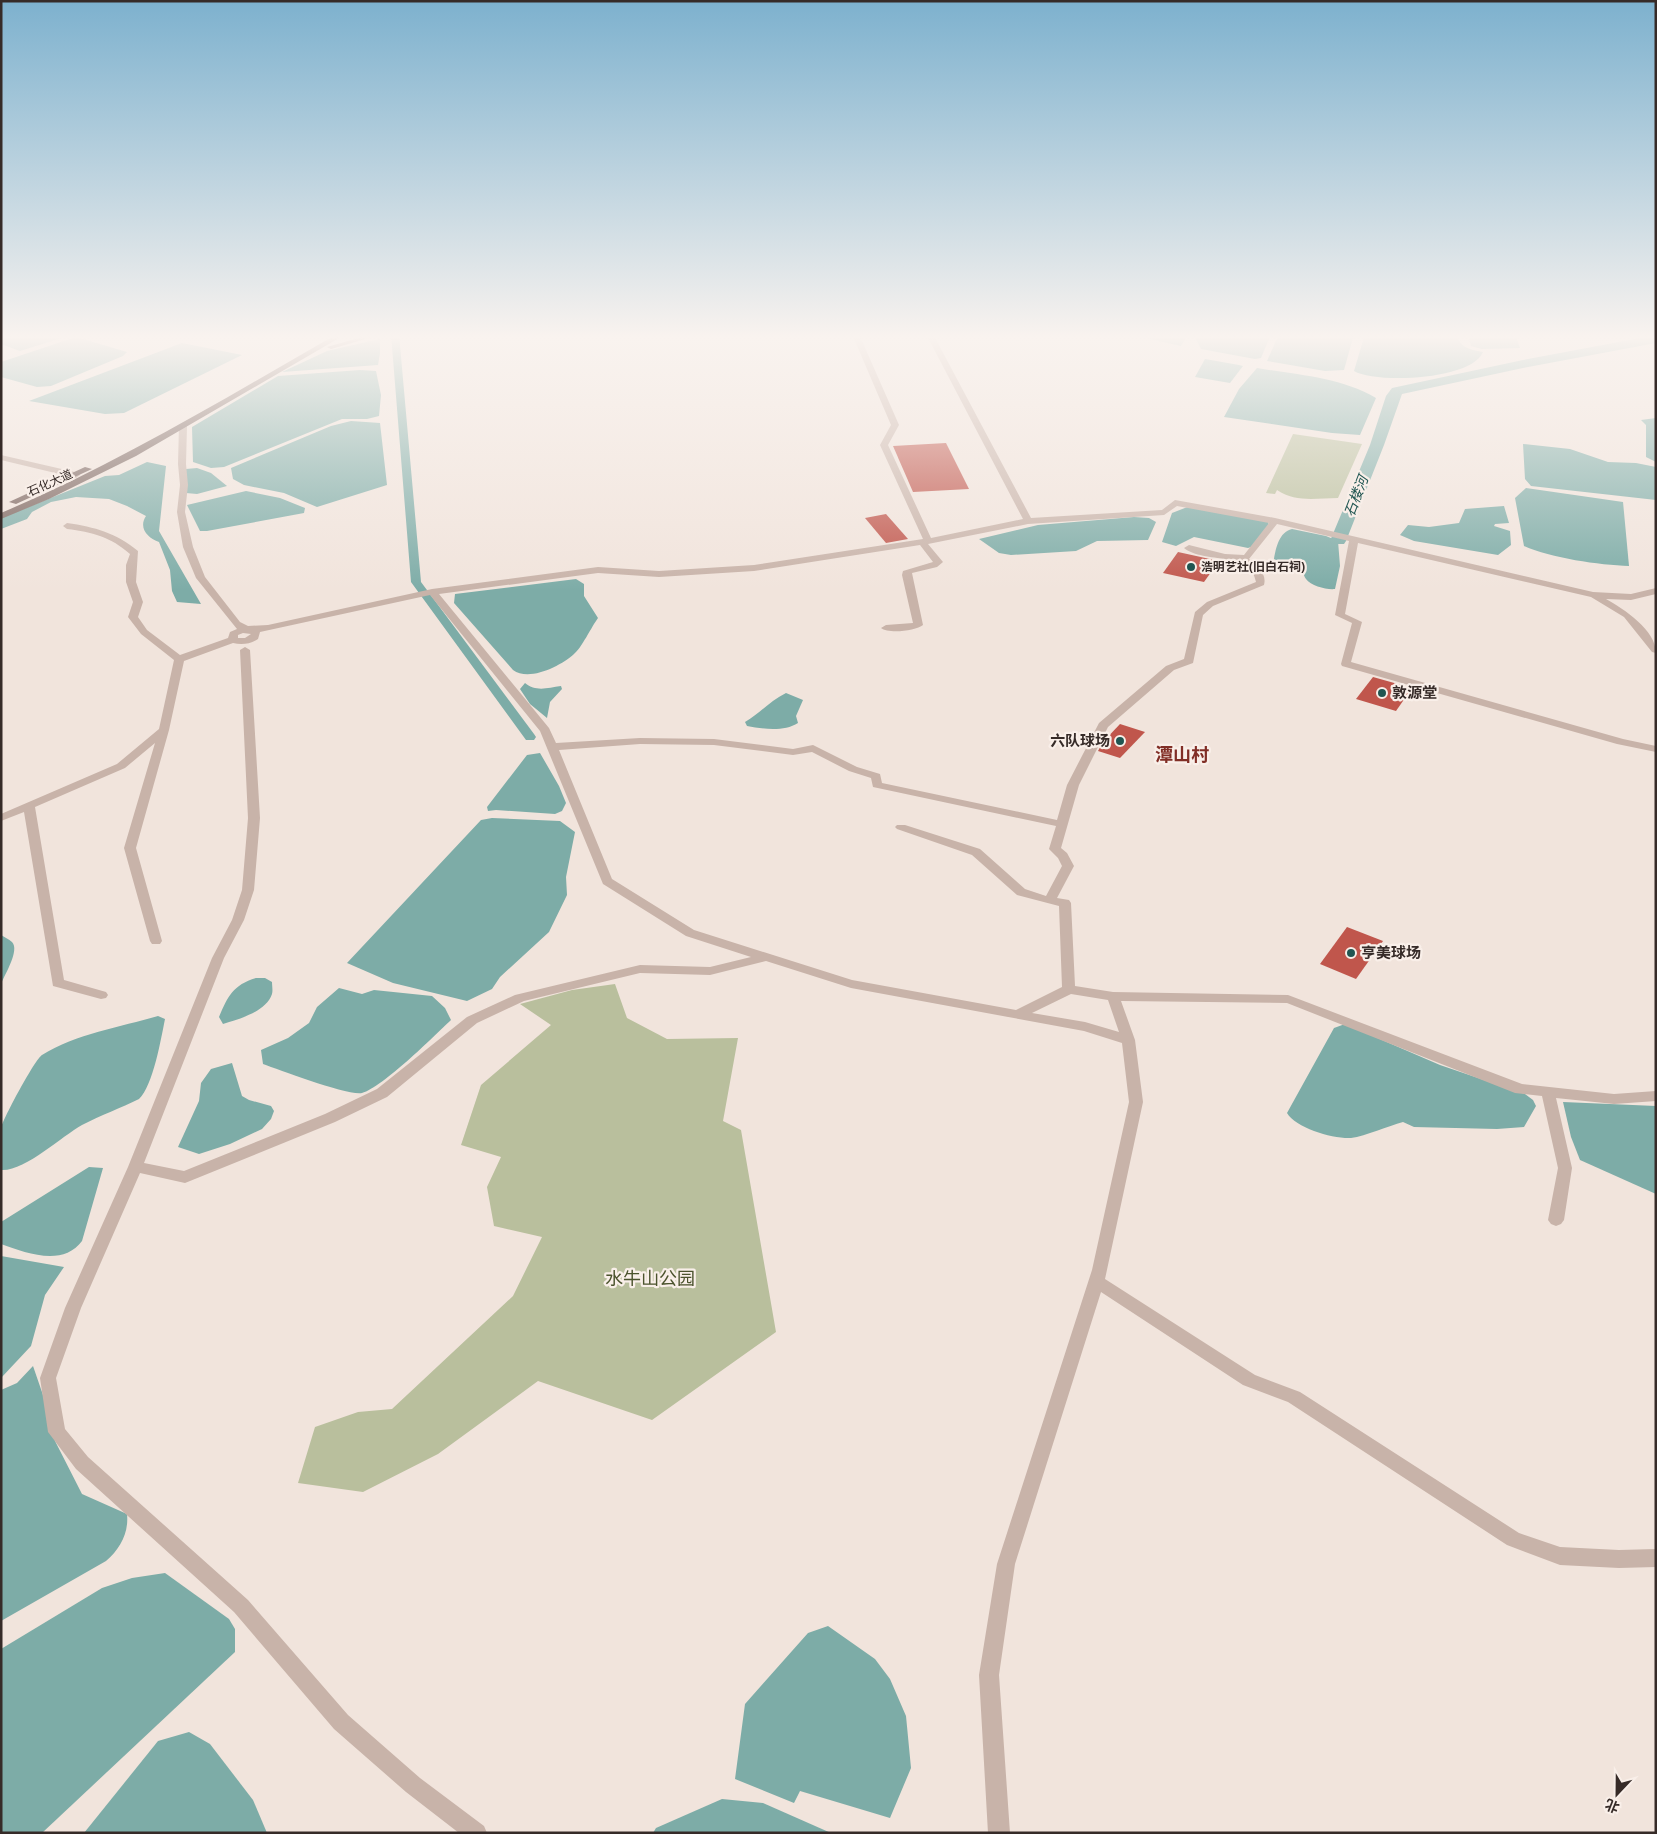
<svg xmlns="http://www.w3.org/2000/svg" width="1657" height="1834" viewBox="0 0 1657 1834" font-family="'Noto Sans','Noto Sans SC',sans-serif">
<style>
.green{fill:#b9bf9d}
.water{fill:#7daca7}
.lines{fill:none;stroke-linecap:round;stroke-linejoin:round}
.canal{fill:#7daca7;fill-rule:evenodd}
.river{fill:#7daca7;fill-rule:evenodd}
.building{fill:#c0564c}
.minor{fill:#c8b3a9;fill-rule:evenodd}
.major{fill:#77605a;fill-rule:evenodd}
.poi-dot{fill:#205551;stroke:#f9efe9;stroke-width:2}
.labels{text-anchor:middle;stroke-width:4.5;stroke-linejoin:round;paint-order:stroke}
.far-street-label{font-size:12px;fill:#362b28;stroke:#f9efe9}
.far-poi-label{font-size:12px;font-weight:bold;fill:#362b28;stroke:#f9efe9;text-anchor:start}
.far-water-label{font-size:14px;font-style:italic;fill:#205551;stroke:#f9efe9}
.poi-label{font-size:15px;font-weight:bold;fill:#362b28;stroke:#f9efe9;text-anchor:start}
.quarter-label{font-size:18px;font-weight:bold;fill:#812e26;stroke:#f9efe9}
.near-park-label{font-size:18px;fill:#4b532d;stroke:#f9efe9}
</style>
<rect width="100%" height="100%" fill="#f1e4dc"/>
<!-- green -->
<g class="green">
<path d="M1293,434L1362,444L1338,498C1317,498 1296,503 1277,490L1275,494L1266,493Z"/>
<polygon points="615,984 627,1018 667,1039 738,1038 723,1121 741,1130 776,1332 652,1420 538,1381 438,1454 363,1492 298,1483 315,1427 358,1412 392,1409 513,1296 542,1237 494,1226 487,1187 501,1157 461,1145 481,1085 551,1025 520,1004 572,990"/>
</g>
<!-- water -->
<g class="water">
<polygon points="1,334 74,334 20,351 1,344"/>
<polygon points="1128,334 1188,334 1181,346"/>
<polygon points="1198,334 1271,334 1261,358 1255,359 1201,349 1196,339"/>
<polygon points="1279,334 1354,334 1344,370 1325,371 1267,361"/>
<path d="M1365,334H1456C1461,348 1468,349 1483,352C1472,380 1376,384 1354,371Z"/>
<polygon points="1468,334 1515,334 1520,348 1482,349 1471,346"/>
<polygon points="76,337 127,352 123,356 51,386 37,387 1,377 1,362"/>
<polygon points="380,339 380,353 378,365 282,372 327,351"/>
<polygon points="182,343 242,355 124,413 105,414 29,401"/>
<polygon points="1205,359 1239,365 1243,366 1230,383 1195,377"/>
<path d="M1257,368C1297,375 1340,377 1376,398L1360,435L1332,433L1224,417L1239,389Z"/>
<polygon points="360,370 376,371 381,395 379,416 367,419 342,419 224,467 211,468 193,462 192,427 278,376"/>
<polygon points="1656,418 1656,462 1646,457 1646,425 1641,420"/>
<polygon points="351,421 380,423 387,485 317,507 284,493 244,485 233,479 231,468 331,426"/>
<polygon points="1523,444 1570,449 1608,462 1636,463 1656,467 1656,500 1531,486 1525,479"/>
<path d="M147,462L166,466L159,531L201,604L177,602L172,591L170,570L159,542C148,538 138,528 146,516L127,506L109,499L76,497L51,502L32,512L27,519L1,529V518L105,476L119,475Z"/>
<polygon points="197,468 211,473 227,486 197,494 186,493 186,469"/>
<path d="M1526,488L1623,502L1629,566C1599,565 1551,558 1524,546L1515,498Z"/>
<polygon points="246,491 280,498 305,508 304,513 207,531 200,531 187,505"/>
<polygon points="1190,506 1268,522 1269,525 1251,547 1248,548 1194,537 1176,546 1162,542 1172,513"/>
<polygon points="1504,506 1509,523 1495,524 1494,526 1510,531 1511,545 1498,555 1414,541 1400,535 1408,525 1429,527 1459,523 1465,509"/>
<polygon points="1134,517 1149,518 1156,522 1148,540 1097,541 1076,551 1011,555 999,553 979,539 1038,525"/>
<path d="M1292,529L1326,536L1338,541L1340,566L1335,589C1327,590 1311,586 1306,579C1304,577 1304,574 1303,572L1274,559C1276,548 1279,532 1292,529Z"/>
<path d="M576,579L584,584V596L598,618C592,626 581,649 574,654C561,666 529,682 513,670L454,603L455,594Z"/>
<path d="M525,683C536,692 547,688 561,686L562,689L550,702L547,718L530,704L520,689Z"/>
<path d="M786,693L803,700L796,716L798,723C784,732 763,729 747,726L745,722C760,713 770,701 786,693Z"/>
<polygon points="540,753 559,786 566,803 562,811 555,814 496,810 488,811 487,807 527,755"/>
<polygon points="492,818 560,821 575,832 566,877 567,895 549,932 500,977 492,989 467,1001 393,983 347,963 481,820"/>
<path d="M1,935C4,937 9,939 12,942C20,950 5,974 1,984Z"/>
<path d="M256,978H265L272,982C272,985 273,991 272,994C266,1012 239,1019 223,1024L219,1017C228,996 233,985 256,978Z"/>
<path d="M339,988L362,994L374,990L432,996L445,1008L451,1020C433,1037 383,1087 362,1093C348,1096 280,1070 263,1064L261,1050L288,1038L309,1023L317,1007Z"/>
<path d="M158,1016L165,1019C161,1039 153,1086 139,1099C121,1108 101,1115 82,1125C62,1136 24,1172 1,1170C1,1156 0,1141 1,1128C3,1119 35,1059 42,1055C76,1034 120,1027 158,1016Z"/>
<path d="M1345,1024L1440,1065L1525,1094L1533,1100L1536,1106L1524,1127L1497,1129L1414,1127L1403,1122C1388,1126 1366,1136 1351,1138C1333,1139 1296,1128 1287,1113L1334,1028Z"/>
<polygon points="232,1063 242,1096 249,1100 271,1106 274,1111 271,1119 262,1129 230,1144 199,1154 178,1147 199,1101 201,1083 211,1069"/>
<polygon points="1563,1102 1656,1106 1656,1194 1580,1160 1571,1137"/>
<path d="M89,1167L103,1168L82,1241C63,1267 26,1253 1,1244V1222Z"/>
<polygon points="1,1256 64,1267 45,1295 31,1346 1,1378"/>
<path d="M33,1366L54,1427L55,1441L82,1494L127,1514C129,1533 120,1549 106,1561L1,1621V1390L17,1383Z"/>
<polygon points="165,1573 229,1619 235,1629 235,1652 42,1833 1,1833 1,1649 102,1588 132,1578"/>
<polygon points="828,1626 875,1659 890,1679 906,1716 911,1768 890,1818 800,1791 794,1803 735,1779 745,1704 808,1633"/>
<polygon points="189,1732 210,1744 253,1800 267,1833 84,1833 158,1741"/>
<polygon points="722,1799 763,1803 831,1833 653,1833 656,1828"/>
</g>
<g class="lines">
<!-- canal -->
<polygon class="canal" points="391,334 399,334 421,582 534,734 536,737 534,740 526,740 411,582"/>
<!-- river -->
<polygon class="river" points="1656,335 1656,343 1523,368 1402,394 1384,445 1346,541 1344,544 1332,544 1330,541 1370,445 1386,396 1392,388 1523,360"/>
</g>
<!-- building -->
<g class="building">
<polygon points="946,443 969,489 913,492 893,446"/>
<polygon points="886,514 908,539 886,543 865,518"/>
<polygon points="1178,552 1219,561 1204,582 1163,573"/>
<polygon points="1373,677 1412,688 1396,711 1356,699"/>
<polygon points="1120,724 1145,732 1120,758 1098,751 1103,742"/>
<polygon points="1347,927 1383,941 1356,979 1320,964"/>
</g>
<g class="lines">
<!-- minor -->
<g class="minor">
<path d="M852,334H859L899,425L888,445L931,538L1023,519L926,334H933L1031,518L1162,510L1175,500L1275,518L1593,592L1631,594L1656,588V594L1631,600L1606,599C1624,609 1656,630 1656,653L1652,652L1624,617L1591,597L1358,543L1345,614L1362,622L1351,662L1623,739L1656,746V752L1617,744L1342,666L1341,664L1352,623L1335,615L1349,541L1277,524L1249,559C1258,566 1267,574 1264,585L1213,606L1203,615L1193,663L1174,670L1108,727L1079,785L1061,848L1067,853L1074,866L1057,898L1069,900L1071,903L1075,986L1113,992L1288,995L1522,1084L1614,1094L1656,1091V1101L1614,1104L1556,1098L1572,1168L1564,1220L1561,1224L1556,1226L1551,1224L1548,1220L1558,1168L1542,1096L1515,1093L1287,1003L1121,1001L1135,1040L1143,1102L1105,1279L1255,1375L1300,1392L1519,1533L1560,1547L1619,1550L1656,1549V1567L1619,1568L1560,1565L1507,1545L1288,1402L1243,1385L1101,1292L1015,1564L999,1675L1010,1833H988L979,1675L997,1564L1092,1270L1129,1102L1122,1043L1084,1031L851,988L766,961L710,975L640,973L524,1001L477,1023L387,1097L335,1122L190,1181L185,1183L140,1173L81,1308L56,1378L65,1429L88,1457L248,1600L348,1715L420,1778L484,1826L487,1833H459L406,1792L334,1729L234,1612L76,1469L48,1432L40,1378L65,1308L128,1167L212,958L232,920L242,890L248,818L240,650L245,647L250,650L260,818L254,890L244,920L224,958L144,1163L184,1171L325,1114L377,1089L467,1017L515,995L640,965L710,967L751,957L686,936L603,884L540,731L430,595L260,632L258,639C250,644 242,645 233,643L184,661L169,730L136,848L162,941L160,944H152L150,941L124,848L155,743L125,768L35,807L64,980L106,992L108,995L106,998L101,999L53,986L24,812L1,821V814L117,764L159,729L174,660L141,634L128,617L133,602L126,582V565L130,554C111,537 92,532 67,529L63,526L67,523C95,527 116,533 138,551L136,582L143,602L138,617L147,630L180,655L228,638L230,632L237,629L196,578L183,547L177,512L180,485L178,464L179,426L183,424L187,426L186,464L188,485L185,512L193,547L205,577L240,622L248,626L268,625L432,589L598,567L659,571L754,565L923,539L880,445L891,425ZM1177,506L1269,523L1244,555L1225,554L1189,545L1184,548C1204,564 1252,551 1256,582L1207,602L1195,612L1184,659L1166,666L1099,723L1067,785L1057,820L882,783L880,774L857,767L813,745L793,749L714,739L640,738L556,743L549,728L439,594L598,573L659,577L754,571L920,545L933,562L903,571L902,575L913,623L886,625L881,628C888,634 916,631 923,625L912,573L937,567L943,562L928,544L1028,524L1164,515ZM243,633L251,634L245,638H238V635ZM640,744L714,745L793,755L812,752L849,771L871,778L873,787L1056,826L1049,849L1058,858L1062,866L1046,896L1025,889L980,849L905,825H897L895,827L897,829L972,855L1017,895L1059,906L1062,987L1016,1010L852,980L694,930L612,879L559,750ZM1071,994L1108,1000L1119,1032L1085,1022L1032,1013Z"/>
<polygon points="1,455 79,473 80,475 76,478 1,460"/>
</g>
<!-- major -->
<g class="major">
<path d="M337,334H346L136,456L49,499L1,519V513C119,463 227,397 337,334Z"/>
<polygon points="372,334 383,334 331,349 327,347"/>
<polygon points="85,467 92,469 16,504 9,502"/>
</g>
</g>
<!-- sky -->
<linearGradient id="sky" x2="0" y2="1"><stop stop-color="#7db1ce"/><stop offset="0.57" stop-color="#f9f3ef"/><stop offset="1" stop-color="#f9f3ef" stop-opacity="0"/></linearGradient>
<rect width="1657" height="591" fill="url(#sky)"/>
<!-- markers -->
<g class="poi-dot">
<circle cx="1191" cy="567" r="5"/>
<circle cx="1382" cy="693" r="5"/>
<circle cx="1120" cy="741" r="5"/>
<circle cx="1351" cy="953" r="5"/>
</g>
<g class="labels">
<!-- far-street labels -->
<g class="far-street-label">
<text transform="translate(50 483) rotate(-24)" y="4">石化大道</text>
</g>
<!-- far-poi labels -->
<g class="far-poi-label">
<text x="1201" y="571">浩明艺社(旧白石祠)</text>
</g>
<!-- far-water labels -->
<g class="far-water-label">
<text transform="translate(1356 496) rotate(-69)" y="5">石楼河</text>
</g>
<!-- poi labels -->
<g class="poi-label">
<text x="1392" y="698">敦源堂</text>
<text x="1110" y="746" text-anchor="end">六队球场</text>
<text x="1361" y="958">亨美球场</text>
</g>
<!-- quarter labels -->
<g class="quarter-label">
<text x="1182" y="761">潭山村</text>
</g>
<!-- near-park labels -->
<g class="near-park-label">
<text x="650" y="1285">水牛山公园</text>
</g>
</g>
<!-- border -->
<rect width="1657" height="1834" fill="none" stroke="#362b28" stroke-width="5"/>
<!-- north arrow -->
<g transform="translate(1617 1794) rotate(202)" stroke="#f9efe9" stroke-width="4" paint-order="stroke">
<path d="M0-4L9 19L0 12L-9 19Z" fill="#362b28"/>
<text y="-8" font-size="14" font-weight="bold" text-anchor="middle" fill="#362b28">北</text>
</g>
</svg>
